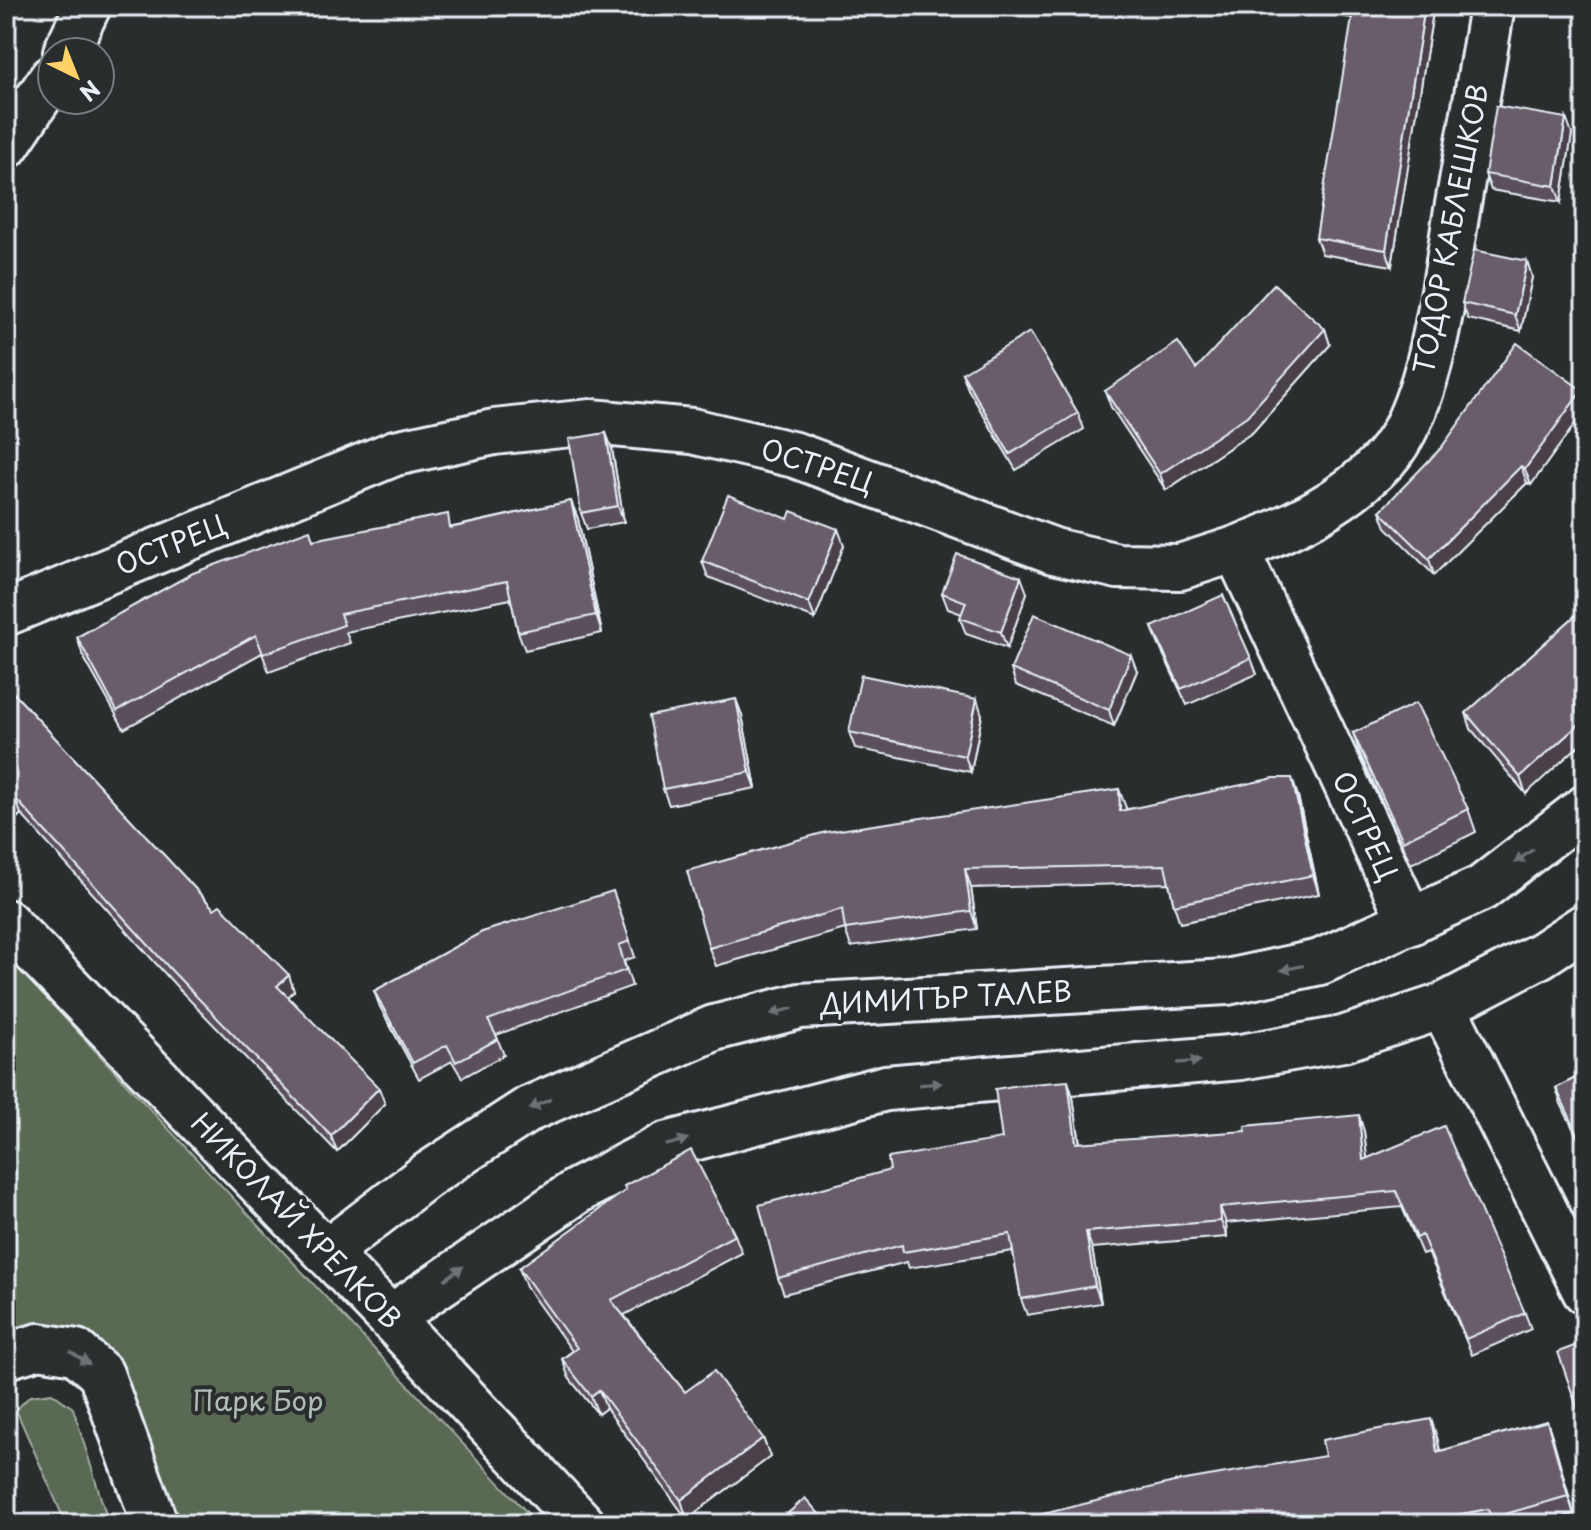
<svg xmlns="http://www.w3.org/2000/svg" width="1591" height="1530" viewBox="0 0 1591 1530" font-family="'Playpen Sans',sans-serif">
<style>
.green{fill:#5a6952;stroke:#a1ada5;stroke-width:2}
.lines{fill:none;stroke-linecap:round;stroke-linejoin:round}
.street-casing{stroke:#e8f1f8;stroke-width:50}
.street{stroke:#2a2d2e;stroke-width:44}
.wall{fill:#5b505b;stroke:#e8f1f8;stroke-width:2}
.shaded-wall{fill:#4a414a;stroke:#e8f1f8;stroke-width:2}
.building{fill:#6a5d6a;stroke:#e8f1f8;stroke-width:2}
.oneway{fill:#6c7275}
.labels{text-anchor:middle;stroke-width:8;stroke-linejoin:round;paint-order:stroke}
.street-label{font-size:28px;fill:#e8f1f8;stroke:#2a2d2e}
.park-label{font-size:28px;fill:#afbbb6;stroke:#2a2d2e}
</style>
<rect width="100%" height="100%" fill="#2a2d2e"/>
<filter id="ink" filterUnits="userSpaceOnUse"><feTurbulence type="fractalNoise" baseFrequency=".0125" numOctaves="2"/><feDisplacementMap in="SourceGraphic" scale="16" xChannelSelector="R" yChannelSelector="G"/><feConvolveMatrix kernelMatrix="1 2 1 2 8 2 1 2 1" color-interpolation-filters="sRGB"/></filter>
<g filter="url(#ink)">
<!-- green -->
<g class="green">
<polygon points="6,955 535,1521 532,1524 172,1524 123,1375 6,1337"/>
<polygon points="52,1393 73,1408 109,1524 66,1524 16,1410 30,1396"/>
</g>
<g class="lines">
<defs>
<g id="street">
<polyline points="66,52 88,6"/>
<polyline points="6,146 52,78"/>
<path d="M1236,549C1292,527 1343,504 1385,459C1433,406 1445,280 1457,210C1469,142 1481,74 1492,6"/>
<polyline points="6,613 395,453 494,432 591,422 692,431 795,455 1054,551 1118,566 1180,567 1236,549 1411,922"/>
<polyline points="6,922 390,1318 582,1524"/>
<polyline points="1443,1006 1585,1291"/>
<polyline points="327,1252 426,1176 529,1109 714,1028 800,1006 1227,982 1320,962 1482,888 1585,808"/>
<polyline points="390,1318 577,1191 666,1145 886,1088 1241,1057 1343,1039 1443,1006 1541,955 1585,926"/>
<polyline points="6,1356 39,1346 76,1352 101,1374 155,1524"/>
</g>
</defs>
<!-- street casing -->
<use href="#street" class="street-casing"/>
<!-- street -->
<use href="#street" class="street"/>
</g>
<!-- wall -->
<g class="wall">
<polygon points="1329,6 1434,6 1392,266 1322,254 1316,238 1353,18 1332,15"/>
<polygon points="1572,134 1561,202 1491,190 1485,174"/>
<polygon points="1527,261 1532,277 1521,331 1468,319 1462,303"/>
<polygon points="1325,329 1330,345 1253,432 1166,490 1111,407 1105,391 1196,369"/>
<polygon points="962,373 1078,413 1084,429 1016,470 968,389"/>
<polygon points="1585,400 1585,410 1531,485 1527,483 1434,575 1386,527 1380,511"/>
<polygon points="606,433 612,449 624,522 587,529 581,513"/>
<polygon points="571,501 578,519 602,633 525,650 518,632 511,599 346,632 350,643 269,672 262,653 124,729 83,656 77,637 313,540 453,527"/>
<polygon points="788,519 844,545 815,619 708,577 702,561"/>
<polygon points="942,593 1027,593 1007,648 966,634 960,618 962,614 948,609"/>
<polygon points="1585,607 1526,794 1471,729 1466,713"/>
<polygon points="1152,627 1251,658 1257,674 1187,705 1158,643"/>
<polygon points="1011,669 1137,671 1114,726 1016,685"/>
<polygon points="6,685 214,909 294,991 288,997 385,1104 337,1152 178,988 21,814 17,818 6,806"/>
<polygon points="742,715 756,788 669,805 663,789"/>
<polygon points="982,715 971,772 855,748 849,732"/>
<polygon points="1353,733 1468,809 1476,832 1411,864 1361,757"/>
<polygon points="1298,796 1319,894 1180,923 1174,905 1169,883 971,888 977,929 851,947 845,929 716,966 709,948 1126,808 1126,809"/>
<polygon points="613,891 635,957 624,961 632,986 496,1035 504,1055 462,1078 452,1061 419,1079 380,1007 374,991"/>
<polygon points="1585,1073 1585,1153 1561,1104 1556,1088"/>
<polygon points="1073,1097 1080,1143 1364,1131 1367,1159 1525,1313 1531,1329 1472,1355 1428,1252 1422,1254 1402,1207 1226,1223 1227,1237 1092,1248 1101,1303 1027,1315 1021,1299 1013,1251 909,1268 907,1262 784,1294 778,1278 1002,1139"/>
<polygon points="735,1235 742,1253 624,1315 685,1392 763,1438 770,1457 687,1519 606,1408 598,1414 569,1378 562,1359 572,1351 526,1287 519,1268"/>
<polygon points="1585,1342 1585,1428 1580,1416"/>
<polygon points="1547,1421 1553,1439 1574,1514 1540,1524 1002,1524 1437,1437 1440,1451"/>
</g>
<!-- shaded-wall -->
<g class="shaded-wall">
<polygon points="1425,6 1434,6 1392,266 1386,250"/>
<polygon points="1566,118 1572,134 1561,202 1555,186"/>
<polygon points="1527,261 1532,277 1521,331 1515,315"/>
<polygon points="1325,329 1330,345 1253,432 1166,490 1160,474"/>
<polygon points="1582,390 1585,400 1585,410 1531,485 1525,469"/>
<polygon points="606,433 612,449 624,522 618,506"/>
<polygon points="1521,466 1527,483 1434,575 1429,559"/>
<polygon points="571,501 578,519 602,633 596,615"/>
<polygon points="838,529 844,545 815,619 809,603"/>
<polygon points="1021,577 1027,593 1007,648 1001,632"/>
<polygon points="1131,655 1137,671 1114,726 1109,710"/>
<polygon points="736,699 742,715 756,788 750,772"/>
<polygon points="977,699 982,715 971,772 965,756"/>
<polygon points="1585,719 1585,740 1526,794 1520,777"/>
<polygon points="1292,778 1298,796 1319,894 1313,875"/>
<polygon points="1119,789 1126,808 1126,829 1120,811"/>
<polygon points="15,798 21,814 17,818 11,802"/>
<polygon points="965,869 971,888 977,929 971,911"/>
<polygon points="289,975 294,991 283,1002 277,986"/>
<polygon points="1068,1081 1073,1097 1082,1159 1076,1143"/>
<polygon points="379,1088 385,1104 337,1152 331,1136"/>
<polygon points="1359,1115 1364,1131 1369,1176 1363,1160"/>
<polygon points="1220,1207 1226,1223 1227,1237 1221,1221"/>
<polygon points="1086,1232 1092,1248 1101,1303 1095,1286"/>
<polygon points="599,1390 606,1408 598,1414 591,1396"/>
<polygon points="1431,1419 1437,1437 1444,1471 1437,1452"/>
<polygon points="1547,1421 1553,1439 1574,1514 1568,1496"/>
<polygon points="763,1438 770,1457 687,1519 681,1500"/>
</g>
<!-- building -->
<g class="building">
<polygon points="1354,6 1425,6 1386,250 1316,238"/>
<polygon points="1496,106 1566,118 1555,186 1485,174"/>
<polygon points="1474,250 1527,261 1515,315 1462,303"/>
<polygon points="1274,284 1325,329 1247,416 1160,474 1105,391 1178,342 1196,369"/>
<polygon points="1030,332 1078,413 1010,454 962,373"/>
<polygon points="1517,343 1582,390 1525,469 1521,466 1429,559 1380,511 1441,448"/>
<polygon points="606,433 618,506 581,513 569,439"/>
<polygon points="728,495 788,519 791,511 838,529 809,603 702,561"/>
<polygon points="571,501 596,615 518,632 507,581 340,614 344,625 263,654 256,635 117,711 77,637 193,573 310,530 313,540 448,514 450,528"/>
<polygon points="957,554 1021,577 1001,632 960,618 966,602 942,593"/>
<polygon points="1223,595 1251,658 1181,689 1152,627"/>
<polygon points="1585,607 1585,719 1520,777 1466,713"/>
<polygon points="1034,614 1131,655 1109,710 1011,669"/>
<polygon points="861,675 977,699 965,756 849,732"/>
<polygon points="6,685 214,909 220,905 289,975 277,986 379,1088 331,1136 172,971 15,798 11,802 6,796"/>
<polygon points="736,699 750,772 663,789 649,716"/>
<polygon points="1416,703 1468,809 1403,841 1353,733"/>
<polygon points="1274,778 1292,778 1313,875 1174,905 1165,865 965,869 971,911 845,929 842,909 709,948 687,871 826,832 1119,789 1120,811"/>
<polygon points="613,891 630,941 619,945 626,970 488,1020 498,1039 456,1062 447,1045 413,1063 374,991 482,932"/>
<polygon points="1585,1073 1585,1149 1556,1088"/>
<polygon points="1068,1081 1076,1143 1246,1131 1245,1126 1359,1115 1363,1160 1444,1126 1525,1313 1466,1339 1422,1235 1417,1238 1396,1191 1220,1207 1221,1221 1086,1232 1095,1286 1021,1299 1010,1234 903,1252 902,1245 778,1278 759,1205 890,1170 888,1158 1002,1139 995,1089 1019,1085"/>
<polygon points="691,1150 735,1235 611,1300 685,1392 714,1371 763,1438 681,1500 599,1390 591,1396 562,1359 577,1348 519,1268 626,1190 624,1186"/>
<polygon points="1585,1342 1585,1414 1580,1416 1558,1352"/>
<polygon points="1431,1419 1437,1452 1547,1421 1568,1496 1491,1518 1488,1509 1410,1524 1002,1524 1174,1482 1325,1456 1322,1440"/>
<polygon points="805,1498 828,1524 776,1524"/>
</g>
<!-- one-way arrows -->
<defs><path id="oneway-solid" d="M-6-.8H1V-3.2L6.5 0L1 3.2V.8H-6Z" transform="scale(2)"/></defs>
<g class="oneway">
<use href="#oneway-solid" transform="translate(1524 856) rotate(143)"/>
<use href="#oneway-solid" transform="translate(1292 968) rotate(168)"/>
<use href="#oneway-solid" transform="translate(782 1011) rotate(166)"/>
<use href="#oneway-solid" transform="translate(1189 1062) rotate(-5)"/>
<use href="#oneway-solid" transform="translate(930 1084) rotate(-4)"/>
<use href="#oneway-solid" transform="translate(540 1104) rotate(155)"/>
<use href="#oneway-solid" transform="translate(677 1142) rotate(-17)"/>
<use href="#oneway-solid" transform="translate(454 1273) rotate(-35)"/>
<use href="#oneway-solid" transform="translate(80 1358) rotate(32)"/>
</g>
</g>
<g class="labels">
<!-- street labels -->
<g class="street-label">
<text transform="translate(1451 229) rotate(-79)" y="10">ТОДОР КАБЛЕШКОВ</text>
<text transform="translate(817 466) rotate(18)" y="10">ОСТРЕЦ</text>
<text transform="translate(171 545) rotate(-22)" y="10">ОСТРЕЦ</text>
<text transform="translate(1365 826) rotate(65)" y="10">ОСТРЕЦ</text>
<text transform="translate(946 998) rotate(-3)" y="10">ДИМИТЪР ТАЛЕВ</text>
<text transform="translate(296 1221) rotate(46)" y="10">НИКОЛАЙ ХРЕЛКОВ</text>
</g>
<!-- park labels -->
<g class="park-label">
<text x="258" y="1411">Парк Бор</text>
</g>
</g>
<!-- margin -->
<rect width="1591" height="1530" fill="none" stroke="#2a2d2e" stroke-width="32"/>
<rect x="16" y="16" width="1559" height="1498" fill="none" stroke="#e8f1f8" stroke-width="3" filter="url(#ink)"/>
<!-- north arrow -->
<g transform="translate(76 76) rotate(137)"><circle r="38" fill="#2a2d2e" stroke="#767b7f" stroke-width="2"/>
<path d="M0-6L14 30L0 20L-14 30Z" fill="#ffd166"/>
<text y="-12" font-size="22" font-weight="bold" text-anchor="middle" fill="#e8f1f8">N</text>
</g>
</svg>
